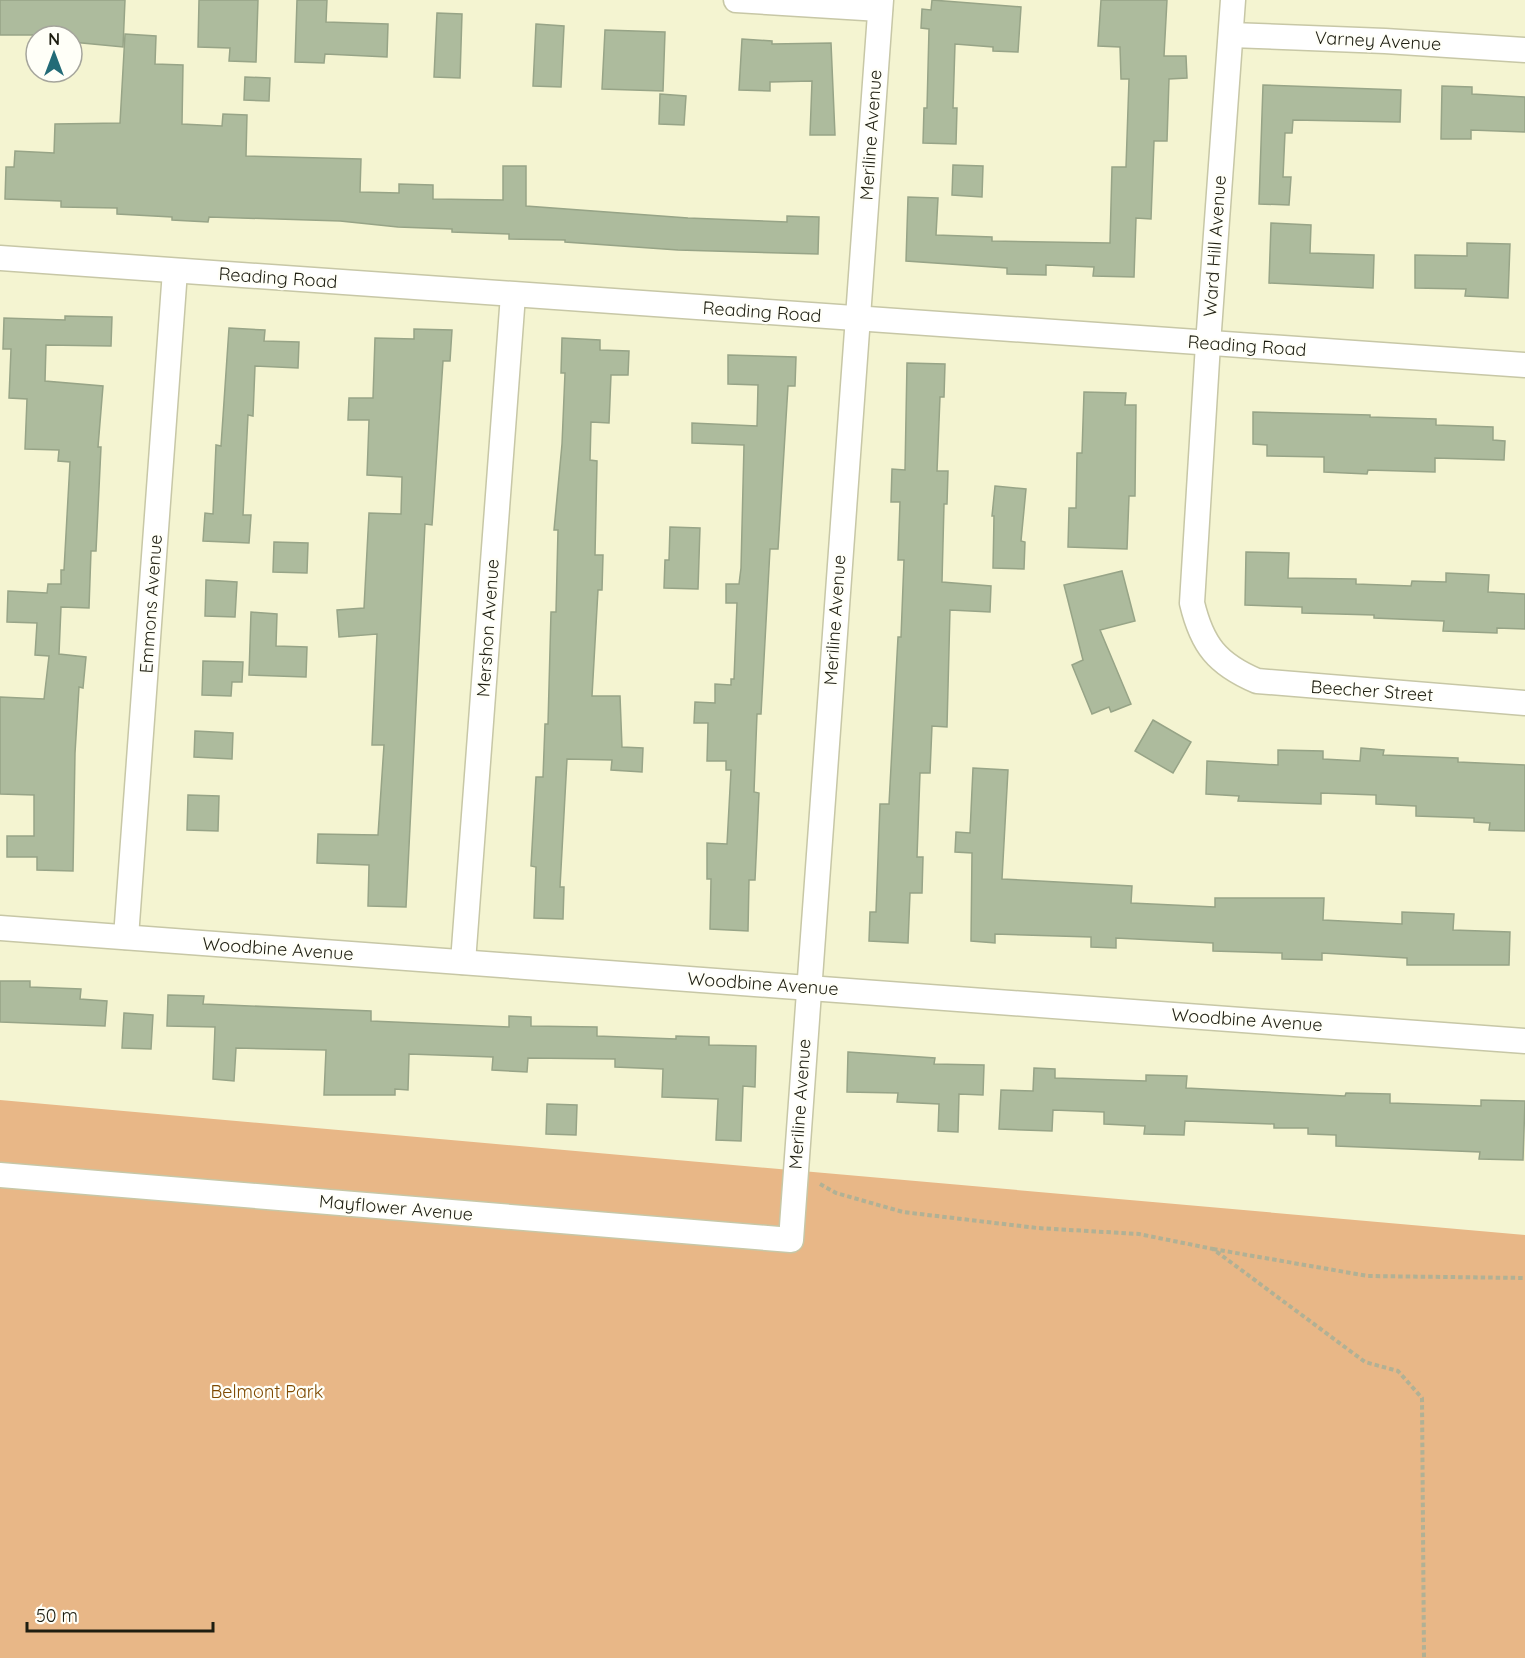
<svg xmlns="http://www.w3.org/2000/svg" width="1525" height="1658" viewBox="0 0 1525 1658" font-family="Quicksand,sans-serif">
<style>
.green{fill:#e8b787}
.building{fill:#adbb9d;stroke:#97a487;stroke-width:1.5}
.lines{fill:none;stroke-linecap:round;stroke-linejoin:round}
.minor-casing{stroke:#c7c7a6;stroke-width:27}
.path{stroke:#b1b195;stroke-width:4;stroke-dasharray:4.5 3;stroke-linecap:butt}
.minor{stroke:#fff;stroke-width:24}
.labels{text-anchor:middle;stroke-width:4.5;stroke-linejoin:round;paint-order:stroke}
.street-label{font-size:18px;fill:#1e1e11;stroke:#fffff8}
.park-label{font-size:18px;fill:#7e4a02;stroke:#fffff8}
</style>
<rect width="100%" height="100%" fill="#f4f4d1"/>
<!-- green -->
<polygon class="green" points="0,1100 1525,1235 1525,1658 0,1658"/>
<!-- building -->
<g class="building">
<polygon points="0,0 125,0 123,47 72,42 72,36 63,35 0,35"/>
<polygon points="199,0 258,0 256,62 229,61 230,48 198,47"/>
<polygon points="297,0 327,0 326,22 388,24 387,57 325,54 324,63 295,62"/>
<polygon points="932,0 1021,7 1018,52 993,51 993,47 955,44 953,108 957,108 956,144 923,143 924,108 927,108 929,29 921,28 922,9 931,10"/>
<polygon points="1101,0 1167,0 1164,56 1186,56 1187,78 1169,79 1167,141 1154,141 1151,219 1136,218 1134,277 1093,276 1094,267 1046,265 1046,275 1007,274 1007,268 906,261 908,197 938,198 936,235 992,237 992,241 1110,243 1112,167 1126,167 1129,79 1121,79 1120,47 1098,46"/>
<polygon points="437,13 462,14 460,78 434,77"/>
<polygon points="536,24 564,26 561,87 533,86"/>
<polygon points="605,30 665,32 663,91 602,89"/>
<polygon points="125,34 156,36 155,64 183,65 182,124 222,126 223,114 247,115 246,156 361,159 360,192 399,193 399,184 433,185 433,199 503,200 503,166 526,166 526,206 688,218 787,222 787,216 819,217 818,254 678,250 565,242 565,240 509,239 509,234 452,232 452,229 398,227 340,221 209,217 208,222 172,220 172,217 117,214 117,208 61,207 61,201 5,199 6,167 14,167 15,151 54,153 55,124 120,123"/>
<polygon points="742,39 772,41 772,44 831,43 835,135 810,135 812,81 770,82 770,91 739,90"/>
<polygon points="245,77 270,78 269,101 244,100"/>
<polygon points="1263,85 1401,90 1400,122 1293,120 1292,133 1285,133 1283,177 1291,177 1289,205 1259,204"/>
<polygon points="1442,86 1472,87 1472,94 1525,97 1525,132 1471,130 1471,139 1441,139"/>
<polygon points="660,94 686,96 684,125 659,124"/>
<polygon points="953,165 983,166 982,197 952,195"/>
<polygon points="1271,223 1311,225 1310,253 1374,255 1373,288 1269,283"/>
<polygon points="1467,243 1510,244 1508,298 1465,296 1466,289 1415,288 1415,255 1467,256"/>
<polygon points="65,316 112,317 111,346 46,345 45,381 103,386 98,447 101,447 96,551 91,551 89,608 61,607 59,654 86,657 83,688 79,687 75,753 73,871 37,870 37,857 7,857 7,836 34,836 34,795 0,794 0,697 44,699 49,656 35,655 37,623 7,622 8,591 47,593 48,584 61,584 61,570 64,570 70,462 58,461 59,450 25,449 27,399 9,398 11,349 3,349 4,318 65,320"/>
<polygon points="229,328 265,330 264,341 299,342 298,368 255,366 253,416 248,415 243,515 251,515 249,543 203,541 205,513 213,514 216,445 221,446"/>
<polygon points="414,329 452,330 450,361 443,361 432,525 425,524 406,907 368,906 369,865 317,863 318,834 378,835 384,745 372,745 377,634 339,637 337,610 364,608 369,513 401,514 402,477 367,475 369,420 348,420 349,398 373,398 375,338 414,339"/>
<polygon points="562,338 600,340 600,350 629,351 628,375 611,375 609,423 591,422 590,460 597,461 595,555 603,555 602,590 598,590 592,696 620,696 622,747 643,748 642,772 611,770 612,760 567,759 560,887 564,887 563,919 534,918 536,867 531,866 536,777 543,777 545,724 548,724 551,612 556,612 558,530 554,530 562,444 565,373 561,373"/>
<polygon points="728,355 796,357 795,386 788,386 778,549 770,549 761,714 757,714 754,792 759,793 755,880 749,880 748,931 710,929 711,879 707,879 707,843 727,844 731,770 726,770 726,761 707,761 708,723 694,723 695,702 715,703 715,684 731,685 731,679 734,679 737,603 726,603 726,584 739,584 741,568 744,445 692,443 692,423 757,426 758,385 728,384"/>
<polygon points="907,363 945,364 944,397 940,397 937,471 948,471 947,504 944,504 942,582 991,586 990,612 950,610 947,727 932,726 930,773 920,773 917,857 923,857 922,893 910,893 908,943 869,941 870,912 876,912 880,804 889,804 898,637 901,637 904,560 898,560 900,502 891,502 892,469 905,470"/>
<polygon points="1084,392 1126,393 1125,405 1136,405 1135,496 1129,496 1127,549 1068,547 1069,508 1076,508 1077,453 1082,453"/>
<polygon points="1253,412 1370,415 1370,417 1436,419 1436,425 1493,427 1493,440 1505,441 1504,460 1435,458 1435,472 1368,470 1367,474 1324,472 1324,457 1267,456 1267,445 1253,444"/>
<polygon points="995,486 1026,489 1021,541 1025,542 1024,569 993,568 994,516 992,516"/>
<polygon points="670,527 700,528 698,589 664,588 665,560 669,560"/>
<polygon points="274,542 308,543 307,573 273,572"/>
<polygon points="1246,552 1289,553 1288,578 1356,579 1356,584 1411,586 1412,581 1446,582 1446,573 1489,575 1488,592 1525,594 1525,629 1497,628 1497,633 1443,631 1444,621 1374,618 1374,615 1302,613 1302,607 1245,605"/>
<polygon points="1122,571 1135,621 1100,630 1131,704 1111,712 1109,707 1092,714 1072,665 1083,660 1064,585"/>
<polygon points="206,580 237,582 235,617 205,616"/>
<polygon points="251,612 277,614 276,646 307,647 306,677 249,675"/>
<polygon points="203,661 243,662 242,682 232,682 231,696 202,695"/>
<polygon points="1153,720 1191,742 1173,773 1135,751"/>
<polygon points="195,731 233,733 232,759 194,757"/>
<polygon points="1361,748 1384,750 1383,755 1458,758 1458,762 1525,765 1525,831 1489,830 1490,823 1474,822 1474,818 1416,816 1416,806 1376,804 1376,795 1321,793 1321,804 1238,801 1239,796 1206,794 1207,761 1278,765 1278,750 1323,751 1323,759 1360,761"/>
<polygon points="973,768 1008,770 1002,879 1132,886 1131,903 1215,907 1215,898 1324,898 1323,920 1402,924 1402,912 1454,914 1453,930 1510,932 1509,965 1407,965 1407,958 1322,953 1322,960 1282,959 1282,953 1213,951 1213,943 1116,938 1116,948 1091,947 1091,937 995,934 995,943 971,941 972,853 955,852 956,832 970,833"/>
<polygon points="188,795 219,796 218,831 187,830"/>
<polygon points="0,981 30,981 30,987 81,989 80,999 107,1001 105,1026 0,1022"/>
<polygon points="168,995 204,996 203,1004 371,1011 371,1021 509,1027 509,1016 531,1017 531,1026 597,1027 597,1036 676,1039 676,1036 709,1037 709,1045 756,1046 755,1087 743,1086 741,1141 716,1140 718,1099 662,1097 663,1069 615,1067 615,1059 528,1058 527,1072 492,1070 493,1057 409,1054 408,1090 395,1089 395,1095 324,1095 326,1050 236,1048 234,1081 213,1079 215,1027 167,1026"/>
<polygon points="124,1013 153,1015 151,1049 122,1048"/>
<polygon points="848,1052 935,1058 934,1064 984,1065 983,1095 959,1094 958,1132 938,1131 939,1104 897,1102 898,1093 847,1092"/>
<polygon points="1034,1068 1055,1069 1055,1078 1146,1081 1146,1075 1187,1076 1186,1088 1345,1096 1346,1093 1390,1094 1390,1103 1481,1106 1481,1100 1525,1101 1523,1160 1479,1159 1480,1152 1336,1146 1336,1135 1308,1134 1308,1128 1274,1128 1274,1124 1185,1121 1184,1135 1144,1134 1145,1126 1104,1124 1104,1112 1053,1110 1052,1131 999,1129 1001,1090 1033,1091"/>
<polygon points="547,1104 577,1105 576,1135 546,1134"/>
</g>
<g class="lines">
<defs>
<g id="minor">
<polyline points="736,0 880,9"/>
<path d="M1233,0L1208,344L1192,603C1202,645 1217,664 1257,681L1525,703"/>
<polyline points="1231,35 1385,41 1525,50"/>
<polyline points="0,258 1525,365"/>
<polyline points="0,928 1525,1041"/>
<polyline points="126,937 175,271"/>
<polyline points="463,962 513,295"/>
<polyline points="0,1175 791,1240 881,0"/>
</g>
</defs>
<!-- minor casing -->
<use href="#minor" class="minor-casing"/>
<!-- path -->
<g class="path">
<polyline points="820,1184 836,1193 903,1212 1037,1228 1139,1234 1213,1249 1365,1362 1398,1371 1422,1398 1424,1658"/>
<polyline points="1213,1249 1368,1276 1525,1278"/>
</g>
<!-- minor -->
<use href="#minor" class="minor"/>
</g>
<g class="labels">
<!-- street labels -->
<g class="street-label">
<text transform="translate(1378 41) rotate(3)" y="6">Varney Avenue</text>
<text transform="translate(871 135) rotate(-86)" y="6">Meriline Avenue</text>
<text transform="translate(1215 246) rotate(-86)" y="6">Ward Hill Avenue</text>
<text transform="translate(278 278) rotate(4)" y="6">Reading Road</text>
<text transform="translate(762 312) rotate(4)" y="6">Reading Road</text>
<text transform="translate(1247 346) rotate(4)" y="6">Reading Road</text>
<text transform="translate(151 604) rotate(-86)" y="6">Emmons Avenue</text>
<text transform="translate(835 620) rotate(-86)" y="6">Meriline Avenue</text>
<text transform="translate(488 628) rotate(-86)" y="6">Mershon Avenue</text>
<text transform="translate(1372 691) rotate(4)" y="6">Beecher Street</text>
<text transform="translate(278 949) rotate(4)" y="6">Woodbine Avenue</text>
<text transform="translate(763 984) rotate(4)" y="6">Woodbine Avenue</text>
<text transform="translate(1247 1020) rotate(4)" y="6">Woodbine Avenue</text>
<text transform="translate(800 1104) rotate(-86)" y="6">Meriline Avenue</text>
<text transform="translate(396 1208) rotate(5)" y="6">Mayflower Avenue</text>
</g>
<!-- park labels -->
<g class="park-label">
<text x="267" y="1398">Belmont Park</text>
</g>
</g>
<!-- north arrow -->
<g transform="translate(54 54)"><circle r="28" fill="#fffff8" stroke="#a5a59c" stroke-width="1.5"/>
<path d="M0-4.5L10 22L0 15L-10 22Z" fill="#236b77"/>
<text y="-9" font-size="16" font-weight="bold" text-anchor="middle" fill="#1e1e11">N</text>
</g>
<!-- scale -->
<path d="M27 1622v9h186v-9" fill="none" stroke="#1e1e11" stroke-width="3"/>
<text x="36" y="1622" font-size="18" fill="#1e1e11" stroke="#fffff8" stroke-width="4.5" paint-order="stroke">50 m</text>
</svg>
